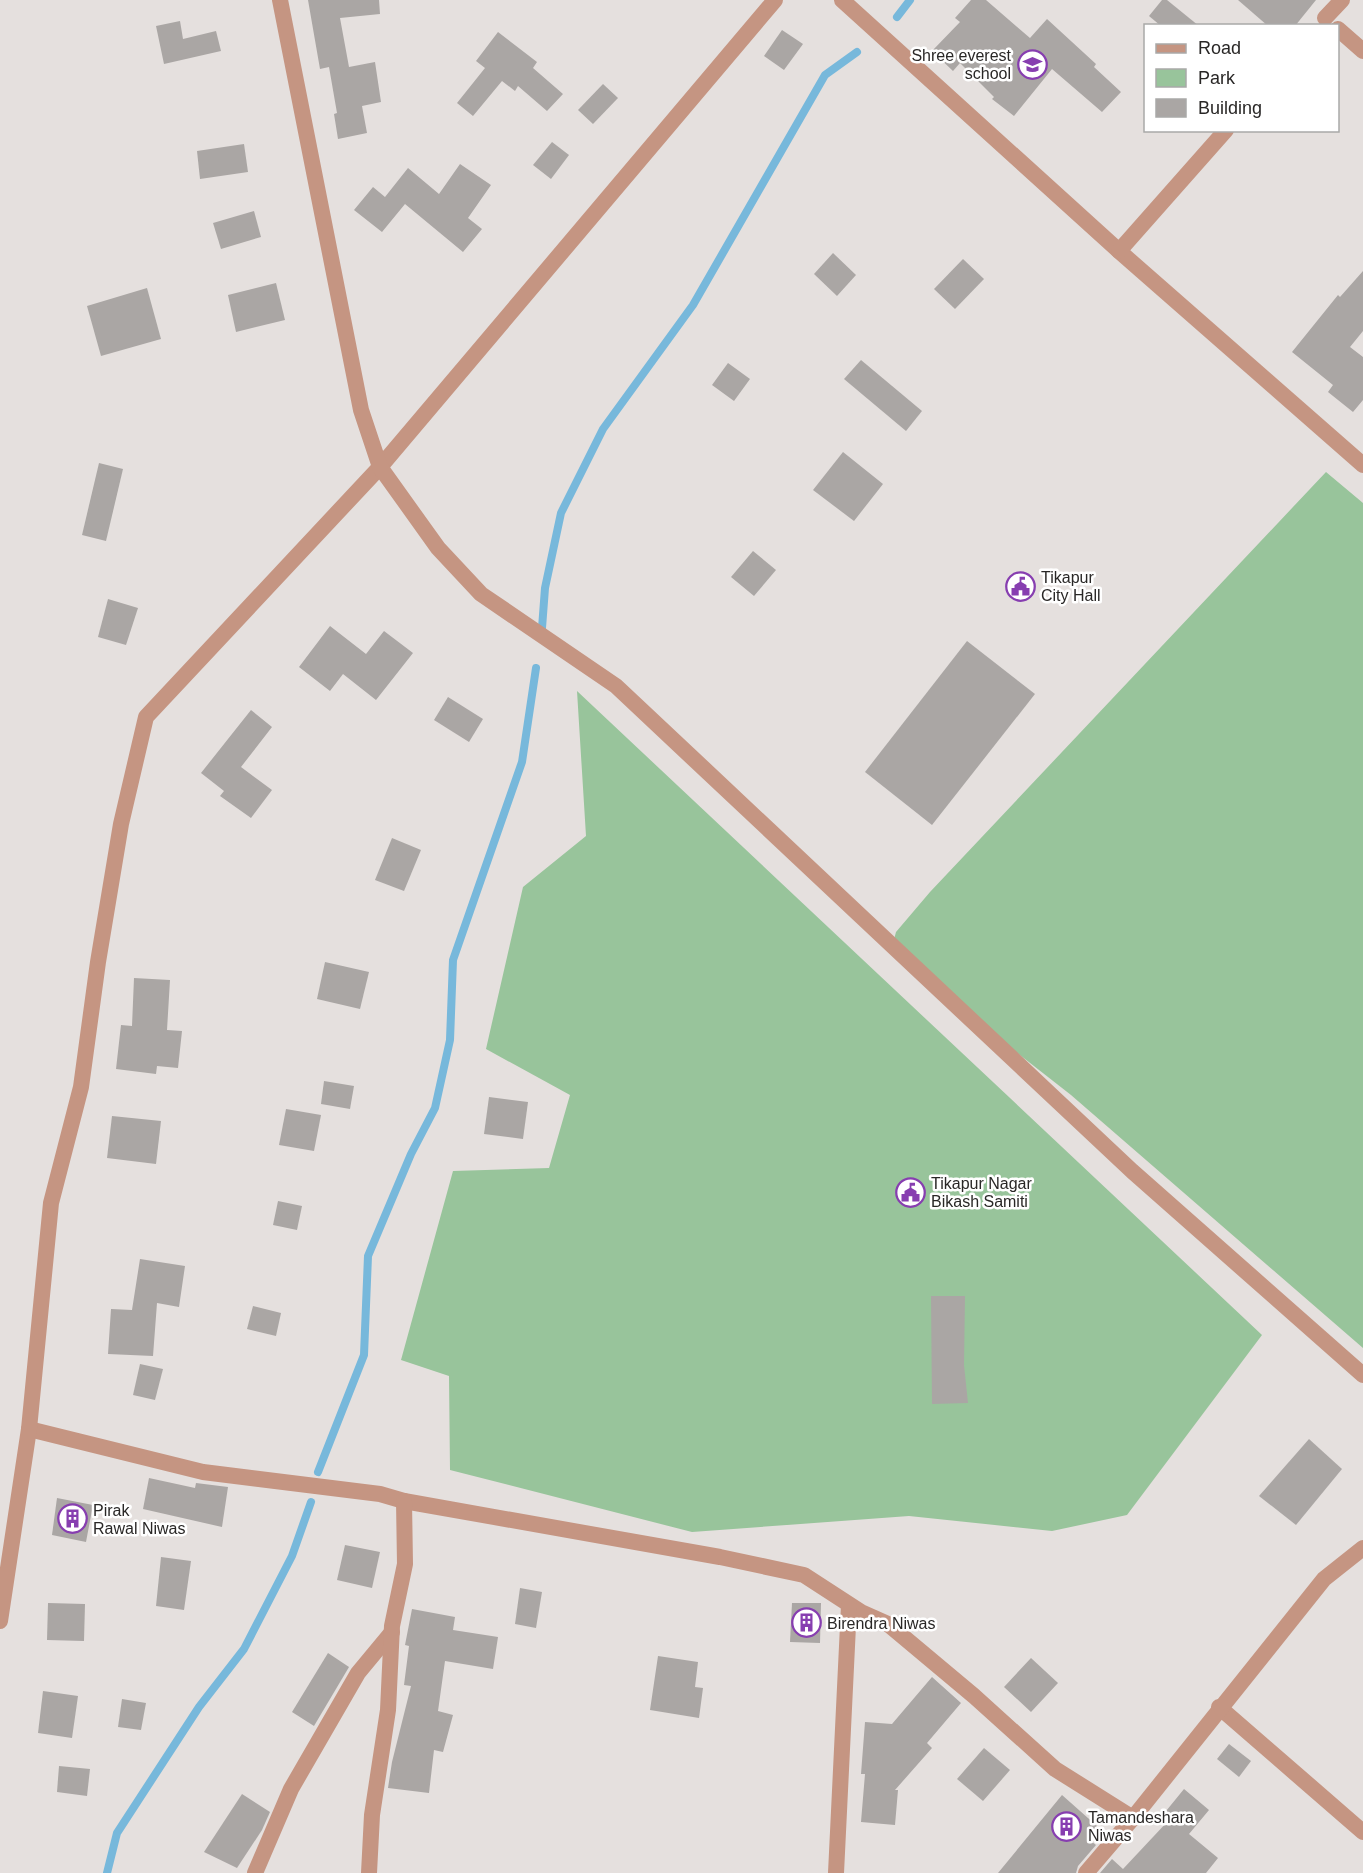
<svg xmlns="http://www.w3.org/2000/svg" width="1363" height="1873" viewBox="0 0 1363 1873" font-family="Helvetica,sans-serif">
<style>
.green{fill:#98c49b}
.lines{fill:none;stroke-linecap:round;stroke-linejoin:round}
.stream{stroke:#77b8db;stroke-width:8}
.building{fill:#aaa6a4}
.minor{stroke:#c59582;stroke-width:16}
.tertiary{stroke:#c59582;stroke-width:16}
.labels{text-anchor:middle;stroke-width:5;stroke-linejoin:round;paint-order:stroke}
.poi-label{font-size:16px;fill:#292726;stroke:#fff;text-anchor:start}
</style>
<rect width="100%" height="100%" fill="#e5e0de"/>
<!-- green -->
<g class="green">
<polygon points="1326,472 1363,503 1363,1348 1071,1095 912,971 892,947 896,932 930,892"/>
<polygon points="577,691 1262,1335 1127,1515 1052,1531 909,1516 692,1532 450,1470 449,1376 401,1360 453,1171 549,1168 570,1095 486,1049 523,887 586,836"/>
</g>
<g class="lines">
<!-- stream -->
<g class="stream">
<polyline points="897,17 910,0"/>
<polyline points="542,628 545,588 561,513 603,429 693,305 825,75 857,52"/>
<polyline points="318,1472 364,1355 368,1256 411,1154 435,1108 450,1040 453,960 522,762 536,668"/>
<polyline points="107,1873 117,1833 199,1707 244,1649 292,1556 311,1502"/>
</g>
</g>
<!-- building -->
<g class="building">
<polygon points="308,0 379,0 380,14 340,18 349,67 375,62 381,102 362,106 367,133 338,139 334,114 337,113 329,67 320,69"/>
<polygon points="971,0 986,0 1030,38 1047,19 1096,64 1094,67 1121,92 1102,112 1052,69 1014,116 992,99 994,97 960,63 953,71 932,51 960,22 955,18"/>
<polygon points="1162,0 1167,0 1199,26 1161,26 1149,16"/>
<polygon points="1238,0 1316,0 1295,26 1268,26"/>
<polygon points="180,21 183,39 216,31 221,51 164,64 156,26"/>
<polygon points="782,30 803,44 784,70 764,56"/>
<polygon points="498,32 537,62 533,68 563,94 547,111 518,86 515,91 502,81 473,116 457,103 485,68 476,61"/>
<polygon points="603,84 618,98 593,124 578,110"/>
<polygon points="552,142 569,155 551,179 533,165"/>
<polygon points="244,144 248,172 200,179 197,151"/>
<polygon points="460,164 491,185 468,218 482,229 463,252 405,204 382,232 354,210 373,187 385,197 408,168 439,194"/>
<polygon points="254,211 261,237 221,249 213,223"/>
<polygon points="833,253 856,275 837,296 814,274"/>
<polygon points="963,259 984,279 955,309 934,289"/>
<polygon points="1363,271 1363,331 1350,347 1363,357 1363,400 1353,412 1328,392 1333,385 1292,352 1338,295 1340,297"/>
<polygon points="276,283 285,320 236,332 228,295"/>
<polygon points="147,288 161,339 101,356 87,306"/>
<polygon points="861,360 922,411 906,431 844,379"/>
<polygon points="728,363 750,379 734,401 712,385"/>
<polygon points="843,452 883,484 854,521 813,490"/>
<polygon points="99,463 123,469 106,541 82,535"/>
<polygon points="753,551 776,570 754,596 731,577"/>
<polygon points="108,599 138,608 126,645 98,637"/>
<polygon points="330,626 366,654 384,631 413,653 376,700 343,674 330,691 299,667"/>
<polygon points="967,641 1035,694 932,825 865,772"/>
<polygon points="448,697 483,719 469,742 434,720"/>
<polygon points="251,710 272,727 241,767 272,790 251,818 220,796 224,791 201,773"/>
<polygon points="392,838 421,850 404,891 375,880"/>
<polygon points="325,962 369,972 360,1009 317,999"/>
<polygon points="134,978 170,980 167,1030 182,1031 178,1068 157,1066 156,1074 116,1069 121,1025 132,1026"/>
<polygon points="324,1081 354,1086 350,1109 321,1104"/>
<polygon points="489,1097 528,1102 523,1139 484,1134"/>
<polygon points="286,1109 321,1115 314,1151 279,1145"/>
<polygon points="112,1116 161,1121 156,1164 107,1158"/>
<polygon points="278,1201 302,1206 297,1230 273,1225"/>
<polygon points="140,1259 185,1266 179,1307 157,1303 153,1356 108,1354 111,1309 132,1310"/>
<polygon points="931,1296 965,1296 964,1365 968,1403 932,1404"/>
<polygon points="253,1306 281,1313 276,1336 247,1329"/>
<polygon points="140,1364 163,1369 155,1400 133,1395"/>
<polygon points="1309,1439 1342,1469 1296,1525 1259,1496"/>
<polygon points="149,1478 195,1488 196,1483 228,1487 222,1527 143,1509"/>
<polygon points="57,1498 93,1505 86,1542 52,1535"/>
<polygon points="345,1545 380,1552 372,1588 337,1580"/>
<polygon points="161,1557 191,1561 184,1610 156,1606"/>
<polygon points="520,1588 542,1592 536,1628 515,1624"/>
<polygon points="48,1603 85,1604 84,1641 47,1640"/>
<polygon points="792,1603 821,1603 820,1643 790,1642"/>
<polygon points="412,1609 455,1617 453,1630 498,1637 493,1669 445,1661 438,1711 453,1715 443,1752 434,1750 429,1793 388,1788 392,1762 411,1686 404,1685 409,1646 405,1645"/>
<polygon points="328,1653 349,1667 314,1726 292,1712"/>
<polygon points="658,1656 698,1662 695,1687 703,1688 699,1718 650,1710"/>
<polygon points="1031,1658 1058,1683 1031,1712 1004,1687"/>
<polygon points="932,1677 961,1703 927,1743 932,1748 895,1790 898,1790 895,1825 861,1822 865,1774 861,1774 865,1722 892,1724"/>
<polygon points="43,1691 78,1696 72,1738 38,1733"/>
<polygon points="122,1699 146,1703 141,1730 118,1727"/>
<polygon points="1229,1744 1251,1761 1239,1777 1217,1759"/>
<polygon points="984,1748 1010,1770 983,1801 957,1779"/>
<polygon points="59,1766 90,1769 87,1796 57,1792"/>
<polygon points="1184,1789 1209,1810 1189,1834 1218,1858 1206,1873 1100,1873 1112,1859 1123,1869 1168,1821 1162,1816"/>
<polygon points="242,1794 270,1812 262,1830 237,1868 204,1852"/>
<polygon points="1062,1795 1097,1826 1087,1838 1096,1845 1078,1866 1076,1873 998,1873"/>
</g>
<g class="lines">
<!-- minor -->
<g class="minor">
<polyline points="842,0 1119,251 1363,465"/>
<polyline points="1325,18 1342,0"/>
<polyline points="1338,29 1363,51"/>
<polyline points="1119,251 1226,130"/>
<polyline points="29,1429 203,1472 380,1494 404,1501 720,1557 804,1575 861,1612 888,1624 974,1696 1055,1769 1133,1818"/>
<polyline points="0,1621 29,1429 51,1203 81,1087 98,962 121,824 146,717 380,467 775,0"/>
<polyline points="1219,1707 1363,1832"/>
<polyline points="255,1873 291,1789 358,1673 392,1632"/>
<polyline points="369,1873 372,1815 388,1710 392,1626 405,1564 404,1501"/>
<polyline points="836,1873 849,1605"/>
<polyline points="1086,1873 1133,1818 1324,1579 1363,1548"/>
</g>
<!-- tertiary -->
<polyline class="tertiary" points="280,0 361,410 380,467 438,548 481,594 616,686 1132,1171 1363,1375"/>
</g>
<!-- icons -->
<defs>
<symbol id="school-ring" viewBox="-11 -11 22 22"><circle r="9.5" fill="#fff" stroke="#873eb0" stroke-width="1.5"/><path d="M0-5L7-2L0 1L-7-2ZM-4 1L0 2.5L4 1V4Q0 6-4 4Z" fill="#873eb0"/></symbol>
<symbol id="civic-ring" viewBox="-11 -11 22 22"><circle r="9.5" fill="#fff" stroke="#873eb0" stroke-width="1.5"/><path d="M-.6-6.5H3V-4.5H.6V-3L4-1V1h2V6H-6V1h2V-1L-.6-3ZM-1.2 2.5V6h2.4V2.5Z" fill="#873eb0"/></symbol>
<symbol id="building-ring" viewBox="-11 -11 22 22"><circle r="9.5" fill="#fff" stroke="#873eb0" stroke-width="1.5"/><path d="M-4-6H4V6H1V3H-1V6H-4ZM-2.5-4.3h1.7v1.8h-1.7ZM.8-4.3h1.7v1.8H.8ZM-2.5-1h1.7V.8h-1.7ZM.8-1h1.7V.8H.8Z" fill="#873eb0"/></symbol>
</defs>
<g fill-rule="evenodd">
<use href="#school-ring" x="1016" y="48" width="33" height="33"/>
<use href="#civic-ring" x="1004" y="570" width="33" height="33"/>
<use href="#civic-ring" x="894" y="1176" width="33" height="33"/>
<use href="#building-ring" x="56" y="1502" width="33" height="33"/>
<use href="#building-ring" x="790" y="1606" width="33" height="33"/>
<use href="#building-ring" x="1050" y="1810" width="33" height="33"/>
</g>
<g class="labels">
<!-- poi labels -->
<g class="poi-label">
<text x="1011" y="61" text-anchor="end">Shree everest<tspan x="1011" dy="18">school</tspan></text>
<text x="1041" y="583">Tikapur<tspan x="1041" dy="18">City Hall</tspan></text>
<text x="931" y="1189">Tikapur Nagar<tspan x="931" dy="18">Bikash Samiti</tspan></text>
<text x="93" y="1516">Pirak<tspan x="93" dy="18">Rawal Niwas</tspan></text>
<text x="827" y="1629">Birendra Niwas</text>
<text x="1088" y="1823">Tamandeshara<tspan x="1088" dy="18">Niwas</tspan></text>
</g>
</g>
<!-- legend -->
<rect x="1144" y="24" width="195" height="108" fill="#ffffff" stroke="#a9a9a8" stroke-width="1.5"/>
<rect x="1156" y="44" width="30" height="9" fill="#c59582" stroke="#a9a9a8" stroke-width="1.5"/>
<text x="1198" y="54" font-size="18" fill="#292726">Road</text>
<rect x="1156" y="69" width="30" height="18" fill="#98c49b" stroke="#a9a9a8" stroke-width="1.5"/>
<text x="1198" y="84" font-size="18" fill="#292726">Park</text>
<rect x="1156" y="99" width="30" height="18" fill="#aaa6a4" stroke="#a9a9a8" stroke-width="1.5"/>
<text x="1198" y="114" font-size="18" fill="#292726">Building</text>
</svg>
